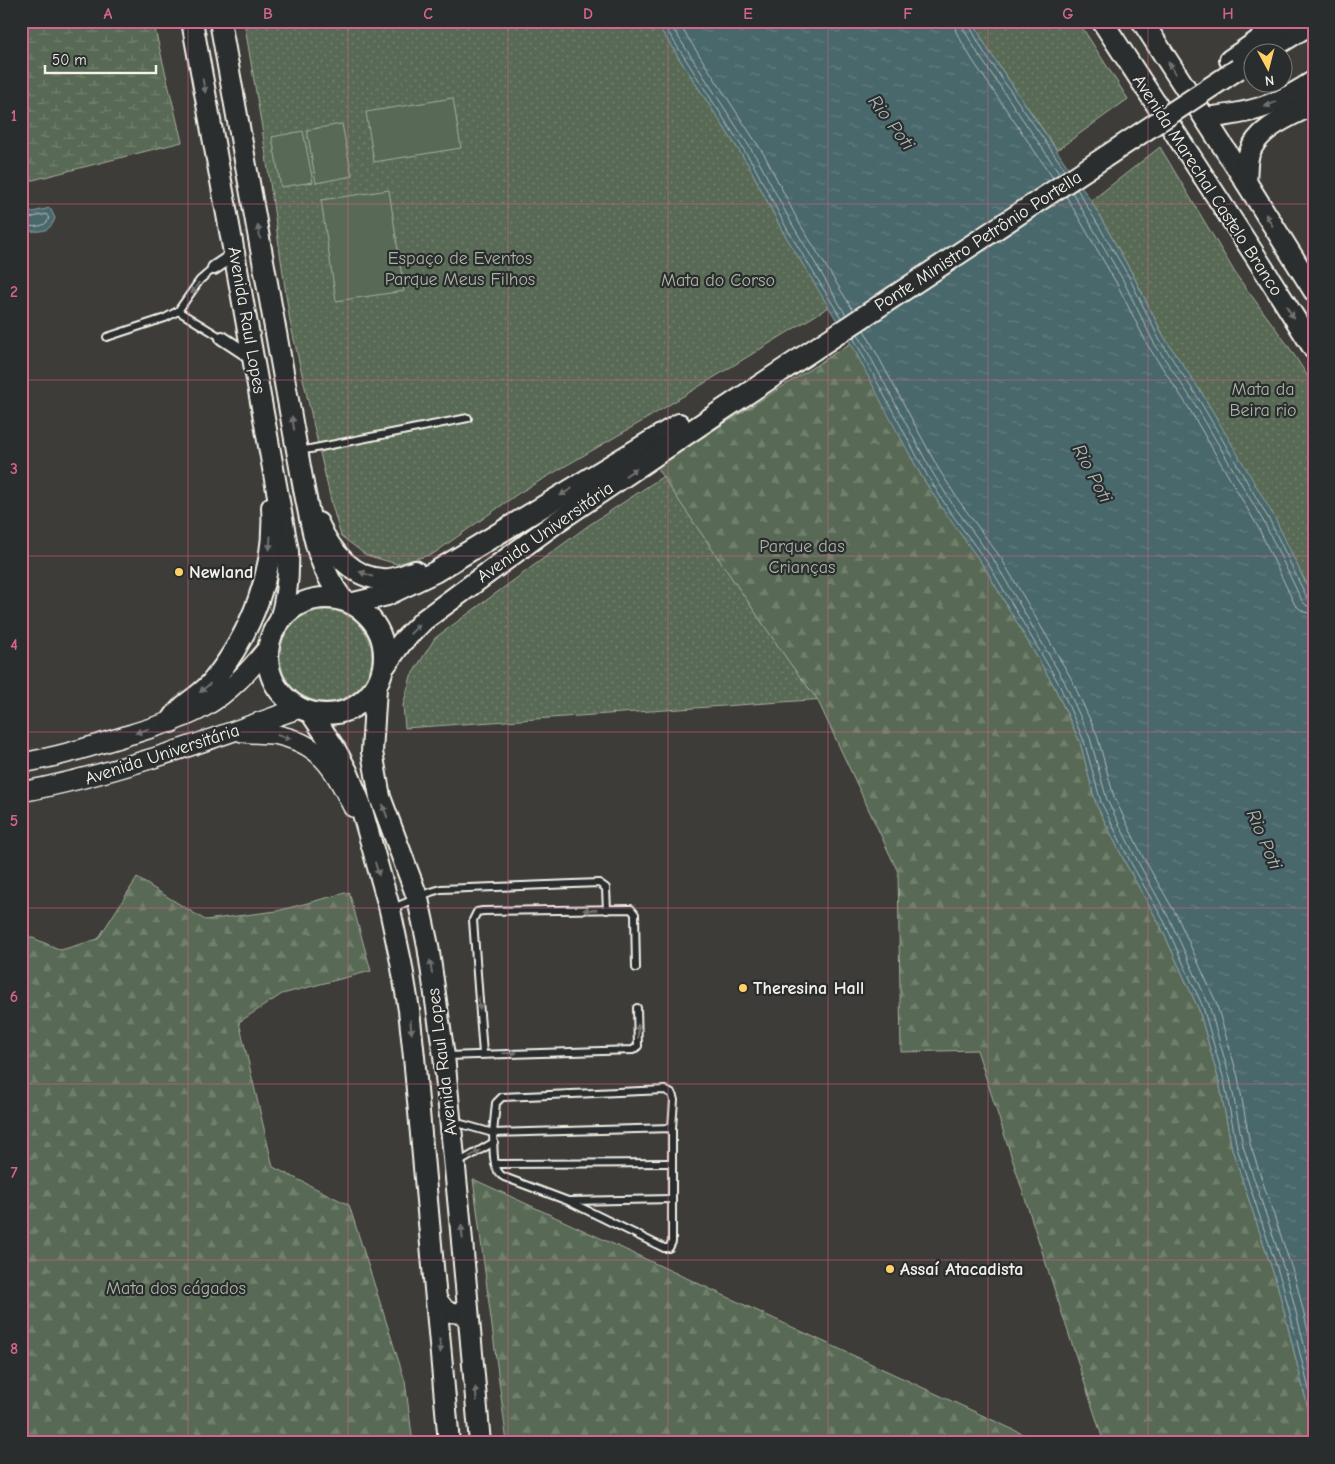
<svg xmlns="http://www.w3.org/2000/svg" width="1335" height="1464" viewBox="0 0 1335 1464" font-family="'Comic Neue',sans-serif">
<style>
.grass{fill:url(#grass-dots);stroke:#a6ae9e}
.forest{fill:url(#forest-firs);stroke:#a6ae9e}
.wetland{fill:url(#wetland-marsh);stroke:#a6ae9e}
.pitch{fill:#586a54;stroke:#a6ae9e}
.water{fill:url(#water-ripples);stroke:#8e9e9e}
.lines{fill:none;stroke-linecap:round;stroke-linejoin:round}
.shore{stroke:#b0bab6;stroke-width:1}
.service-casing{stroke:#f4f1e8;stroke-width:10}
.minor-casing{stroke:#f4f1e8;stroke-width:16}
.secondary-casing{stroke:#f4f1e8;stroke-width:22}
.primary-casing{stroke:#f4f1e8;stroke-width:24}
.service{stroke:#2a2d2e;stroke-width:6}
.minor{stroke:#2a2d2e;stroke-width:12}
.secondary{stroke:#2a2d2e;stroke-width:19}
.primary{stroke:#2a2d2e;stroke-width:20}
.primary-bridge-casing{stroke:#f4f1e8;stroke-width:24;stroke-linecap:butt}
.primary-bridge{stroke:#2a2d2e;stroke-width:20}
.oneway{fill:#71726f}
.grid{fill:none;stroke:#d4648c;stroke-width:1;stroke-opacity:0.55}
.poi-dot{fill:#ffd166;stroke:#2a2d2e;stroke-width:2}
.labels{text-anchor:middle;stroke-width:4.5;stroke-linejoin:round;paint-order:stroke}
.street-label{font-size:18px;fill:#f4f1e8;stroke:#2a2d2e}
.park-label{font-size:18px;fill:#aeb4a5;stroke:#2a2d2e}
.poi-label{font-size:18px;font-weight:bold;fill:#f4f1e8;stroke:#2a2d2e;text-anchor:start}
.water-label{font-size:19px;font-style:italic;fill:#b0bab6;stroke:#2a2d2e}
.neatline{fill:none;stroke:#d4648c;stroke-width:2}
.grid-label{font-size:16px;text-anchor:middle;font-weight:bold;fill:#d4648c}
</style>
<defs>
<pattern id="grass-dots" width="8" height="8" patternUnits="userSpaceOnUse" patternTransform="scale(1.25)"><rect width="8" height="8" fill="#586a54"/><path d="M2 2h.1M6 6h.1" fill="none" stroke="#71806d" stroke-width="1.8" stroke-linecap="round"/></pattern>
<pattern id="forest-firs" width="22" height="20" patternUnits="userSpaceOnUse" patternTransform="scale(1.25)"><rect width="22" height="20" fill="#586a54"/><path d="M5 1l3.5 6h-7zM16 11l3.5 6h-7z" fill="#71806d"/></pattern>
<pattern id="wetland-marsh" width="20" height="14" patternUnits="userSpaceOnUse" patternTransform="scale(1.25)"><rect width="20" height="14" fill="#586a54"/><path d="M1 5h8M5 5V1M11 12h8M15 12V8" fill="none" stroke="#71806d"/></pattern>
<pattern id="water-ripples" width="26" height="14" patternUnits="userSpaceOnUse" patternTransform="scale(1.25)"><rect width="26" height="14" fill="#4a676c"/><path d="M2 4q2-2 4 0t4 0M15 11q2-2 4 0t4 0" fill="none" stroke="#657d81"/></pattern>
</defs>
<rect width="100%" height="100%" fill="#3e3c39"/>
<filter id="ink" filterUnits="userSpaceOnUse"><feTurbulence type="fractalNoise" baseFrequency=".02" numOctaves="2"/><feDisplacementMap in="SourceGraphic" scale="10" xChannelSelector="R" yChannelSelector="G"/><feConvolveMatrix kernelMatrix="1 2 1 2 8 2 1 2 1" color-interpolation-filters="sRGB"/></filter>
<g filter="url(#ink)">
<!-- grass -->
<g class="grass">
<polygon points="244,21 655,21 749,166 782,230 829,307 641,422 519,493 433,554 397,564 366,555 341,536 332,505 290,322 262,128"/>
<polygon points="972,21 1078,21 1128,99 1057,150 989,51"/>
<polygon points="1160,147 1237,276 1287,344 1314,386 1314,601 1307,584 1238,457 1203,395 1164,337 1133,275 1091,201"/>
<polygon points="735,429 868,696 405,728 403,705 411,676 435,638 589,525"/>
<circle cx="326" cy="656" r="46"/>
</g>
<!-- forest -->
<g class="forest">
<polygon points="851,343 922,477 944,511 985,568 1054,686 1080,742 1096,804 1127,866 1160,925 1199,1010 1219,1081 1232,1149 1278,1287 1311,1420 1314,1443 1104,1443 977,1050 901,1052 898,872 817,699 789,662 656,467"/>
<polygon points="137,878 205,920 277,911 349,892 371,971 282,994 239,1022 273,1167 349,1205 405,1381 413,1443 21,1443 21,933 61,950 98,939"/>
<polygon points="473,1179 1042,1443 507,1443"/>
</g>
<!-- wetland -->
<polygon class="wetland" points="21,21 153,21 182,142 21,183"/>
<!-- pitch -->
<g class="pitch">
<polygon points="453,98 461,148 374,162 366,112"/>
<polygon points="342,124 352,176 316,183 307,130"/>
<polygon points="303,131 313,182 281,187 272,137"/>
<polygon points="389,190 404,291 336,301 321,200"/>
</g>
<!-- water -->
<g class="water">
<polygon points="655,21 972,21 989,51 1091,201 1133,275 1164,337 1203,395 1275,518 1314,601 1314,1432 1278,1287 1232,1149 1219,1081 1199,1010 1160,925 1127,866 1096,804 1080,742 1054,686 985,568 944,511 922,477 885,409 854,349 782,230 749,166"/>
<path d="M21,207L24,214L50,208L55,218C50,234 39,231 24,231L21,233Z"/>
</g>
<g class="lines">
<!-- shore -->
<g class="shore">
<polyline points="661,21 753,164 786,227 841,318"/>
<polyline points="668,21 758,160 792,224 846,315"/>
<polyline points="677,21 765,156 798,221 853,310"/>
<polyline points="954,21 956,32 973,61 1053,178"/>
<polyline points="962,21 963,28 980,57 1060,174"/>
<polyline points="968,21 969,25 985,54 1065,170"/>
<polyline points="1077,189 1129,277 1159,339 1198,398 1270,521 1307,598 1314,601"/>
<polyline points="1072,192 1123,280 1154,343 1193,401 1265,524 1302,601 1307,606 1314,607"/>
<polyline points="1066,196 1117,284 1148,346 1187,405 1258,527 1295,605 1304,612 1314,614"/>
<path d="M21,218L25,219L46,214L49,218C45,230 31,225 21,227"/>
<polyline points="864,330 938,468 959,501 1001,558 1071,678 1097,735 1114,797 1143,857 1177,916 1216,1002 1238,1077 1250,1144 1296,1281 1314,1356"/>
<polyline points="858,334 932,472 953,505 995,562 1064,681 1090,738 1107,800 1137,860 1170,920 1209,1005 1230,1078 1243,1146 1289,1284 1314,1385"/>
<polyline points="853,337 927,475 948,509 989,565 1059,684 1084,741 1101,802 1131,863 1165,923 1203,1007 1224,1080 1237,1148 1283,1286 1314,1409"/>
</g>
<defs>
<g id="service">
<polyline points="178,311 222,338"/>
<polyline points="107,337 165,318 178,311 200,280 214,268"/>
<polyline points="300,451 468,418"/>
<polyline points="393,908 431,892 441,889 599,883 606,888 607,910"/>
<polyline points="483,1054 473,920 477,912 483,911 631,909 635,914 636,968"/>
<polyline points="446,1056 633,1050 638,1046 637,1008"/>
<polyline points="454,1122 493,1133 496,1103 502,1097 665,1090 672,1094 674,1100 672,1128"/>
<path d="M672,1128V1242L669,1248H664L568,1201L504,1177C491,1171 494,1146 493,1133Z"/>
<polyline points="458,1163 494,1142"/>
<polyline points="495,1164 671,1163"/>
<polyline points="570,1201 672,1199"/>
</g>
<g id="minor">
<polyline points="214,268 235,254"/>
<polyline points="222,338 254,359"/>
</g>
<g id="secondary">
<path d="M242,732C252,734 263,733 273,734C321,743 333,767 353,807"/>
<path d="M21,763C59,757 96,745 132,734C156,726 182,720 204,707C230,692 249,671 268,648"/>
<path d="M21,792C117,774 208,740 300,708"/>
<polyline points="436,1298 447,1312 457,1313 468,1312"/>
</g>
<g id="primary">
<path d="M192,21L288,551C289,575 287,597 280,620"/>
<path d="M220,21L304,489C313,531 316,565 343,600"/>
<polyline points="1102,21 1256,257 1314,349"/>
<polyline points="1142,21 1246,182 1314,291"/>
<polyline points="1265,52 1314,22"/>
<polyline points="1230,60 1287,21"/>
<path d="M1205,118C1251,113 1275,107 1314,81"/>
<path d="M1246,182C1247,173 1246,162 1249,154C1258,127 1291,116 1314,104"/>
<path d="M318,523C330,551 355,582 389,579C398,578 407,574 415,571"/>
<circle cx="326" cy="656" r="58"/>
<polyline points="354,603 387,595 435,572 679,424"/>
<polyline points="384,667 402,642 424,620 558,521 718,413"/>
<polyline points="376,688 372,752 380,797 418,899 428,946 444,1056 460,1219 480,1443"/>
<polyline points="311,713 335,749 347,771 360,803 390,910 401,962 409,1010 414,1057 449,1443"/>
<path d="M171,722C181,703 200,697 212,682C252,633 276,570 272,507"/>
</g>
</defs>
<!-- service casing -->
<use href="#service" class="service-casing"/>
<!-- minor casing -->
<use href="#minor" class="minor-casing"/>
<!-- secondary casing -->
<use href="#secondary" class="secondary-casing"/>
<!-- primary casing -->
<use href="#primary" class="primary-casing"/>
<!-- service -->
<use href="#service" class="service"/>
<!-- minor -->
<use href="#minor" class="minor"/>
<!-- secondary -->
<use href="#secondary" class="secondary"/>
<!-- primary -->
<use href="#primary" class="primary"/>
<defs>
<polyline id="primary-bridge" points="718,413 1238,69"/>
</defs>
<!-- primary-bridge casing -->
<use href="#primary-bridge" class="primary-bridge-casing"/>
<!-- primary-bridge -->
<use href="#primary-bridge" class="primary-bridge"/>
</g>
<!-- one-way arrows -->
<defs><path id="oneway-solid" d="M-6-.8H1V-3.2L6.5 0L1 3.2V.8H-6Z" transform="scale(1.25)"/></defs>
<g class="oneway">
<use href="#oneway-solid" transform="translate(1172 68) rotate(-123)"/>
<use href="#oneway-solid" transform="translate(204 86) rotate(79)"/>
<use href="#oneway-solid" transform="translate(1271 104) rotate(157)"/>
<use href="#oneway-solid" transform="translate(1269 220) rotate(-121)"/>
<use href="#oneway-solid" transform="translate(259 232) rotate(-101)"/>
<use href="#oneway-solid" transform="translate(195 288) rotate(125)"/>
<use href="#oneway-solid" transform="translate(1290 312) rotate(58)"/>
<use href="#oneway-solid" transform="translate(293 423) rotate(-100)"/>
<use href="#oneway-solid" transform="translate(631 472) rotate(-34)"/>
<use href="#oneway-solid" transform="translate(566 492) rotate(149)"/>
<use href="#oneway-solid" transform="translate(270 543) rotate(94)"/>
<use href="#oneway-solid" transform="translate(366 574) rotate(-160)"/>
<use href="#oneway-solid" transform="translate(415 629) rotate(-45)"/>
<use href="#oneway-solid" transform="translate(205 688) rotate(140)"/>
<use href="#oneway-solid" transform="translate(142 731) rotate(163)"/>
<use href="#oneway-solid" transform="translate(284 737) rotate(15)"/>
<use href="#oneway-solid" transform="translate(385 811) rotate(-110)"/>
<use href="#oneway-solid" transform="translate(377 869) rotate(74)"/>
<use href="#oneway-solid" transform="translate(590 910) rotate(179)"/>
<use href="#oneway-solid" transform="translate(431 967) rotate(-98)"/>
<use href="#oneway-solid" transform="translate(479 1003) rotate(86)"/>
<use href="#oneway-solid" transform="translate(411 1027) rotate(84)"/>
<use href="#oneway-solid" transform="translate(638 1031) rotate(-91)"/>
<use href="#oneway-solid" transform="translate(510 1053) rotate(-2)"/>
<use href="#oneway-solid" transform="translate(474 1154) rotate(-30)"/>
<use href="#oneway-solid" transform="translate(462 1232) rotate(-95)"/>
<use href="#oneway-solid" transform="translate(440 1346) rotate(85)"/>
<use href="#oneway-solid" transform="translate(476 1394) rotate(-95)"/>
</g>
</g>
<!-- grid -->
<path class="grid" d="M188,21V1443M348,21V1443M508,21V1443M668,21V1443M828,21V1443M988,21V1443M1148,21V1443M21,204H1314M21,380H1314M21,556H1314M21,732H1314M21,908H1314M21,1084H1314M21,1260H1314"/>
<!-- markers -->
<g class="poi-dot">
<circle cx="179" cy="572" r="5"/>
<circle cx="743" cy="988" r="5"/>
<circle cx="890" cy="1269" r="5"/>
</g>
<g class="labels">
<!-- street labels -->
<g class="street-label">
<text transform="translate(1208 185) rotate(57)" y="6">Avenida Marechal Castelo Branco</text>
<text transform="translate(978 241) rotate(-33)" y="6">Ponte Ministro Petrônio Portella</text>
<text transform="translate(247 320) rotate(80)" y="6">Avenida Raul Lopes</text>
<text transform="translate(545 532) rotate(-35)" y="6">Avenida Universitária</text>
<text transform="translate(162 754) rotate(-18)" y="6">Avenida Universitária</text>
<text transform="translate(442 1062) rotate(-97)" y="6">Avenida Raul Lopes</text>
</g>
<!-- park labels -->
<g class="park-label">
<text x="460" y="264">Espaço de Eventos<tspan x="460" dy="21">Parque Meus Filhos</tspan></text>
<text x="718" y="286">Mata do Corso</text>
<text x="1263" y="395">Mata da<tspan x="1263" dy="21">Beira rio</tspan></text>
<text x="802" y="552">Parque das<tspan x="802" dy="21">Crianças</tspan></text>
<text x="176" y="1294">Mata dos cágados</text>
</g>
<!-- poi labels -->
<g class="poi-label">
<text x="189" y="578">Newland</text>
<text x="753" y="994">Theresina Hall</text>
<text x="900" y="1275">Assaí Atacadista</text>
</g>
<!-- water labels -->
<g class="water-label">
<text transform="translate(892 122) rotate(53)" y="7">Rio Poti</text>
<text transform="translate(1093 473) rotate(62)" y="7">Rio Poti</text>
<text transform="translate(1265 839) rotate(67)" y="7">Rio Poti</text>
</g>
</g>
<!-- margin -->
<rect width="1335" height="1464" fill="none" stroke="#2a2d2e" stroke-width="55"/>
<!-- north arrow -->
<g transform="translate(1268 68) rotate(173)"><circle r="24" fill="#2a2d2e" stroke="#7b7b78"/>
<path d="M0-4L9 19L0 12L-9 19Z" fill="#ffd166"/>
<text y="-8" font-size="14" font-weight="bold" text-anchor="middle" fill="#f4f1e8">N</text>
</g>
<!-- scale -->
<path d="M45 65v8h111v-8" fill="none" stroke="#f4f1e8" stroke-width="2.5"/>
<text x="52" y="65" font-size="15" fill="#f4f1e8" stroke="#2a2d2e" stroke-width="4" paint-order="stroke">50 m</text>
<rect x="28" y="28" width="1280" height="1408" class="neatline"/>
<g class="grid-label">
<text x="108" y="19">A</text>
<text x="268" y="19">B</text>
<text x="428" y="19">C</text>
<text x="588" y="19">D</text>
<text x="748" y="19">E</text>
<text x="908" y="19">F</text>
<text x="1068" y="19">G</text>
<text x="1228" y="19">H</text>
<text x="14" y="121">1</text>
<text x="14" y="297">2</text>
<text x="14" y="474">3</text>
<text x="14" y="650">4</text>
<text x="14" y="826">5</text>
<text x="14" y="1002">6</text>
<text x="14" y="1178">7</text>
<text x="14" y="1354">8</text>
</g>
</svg>
